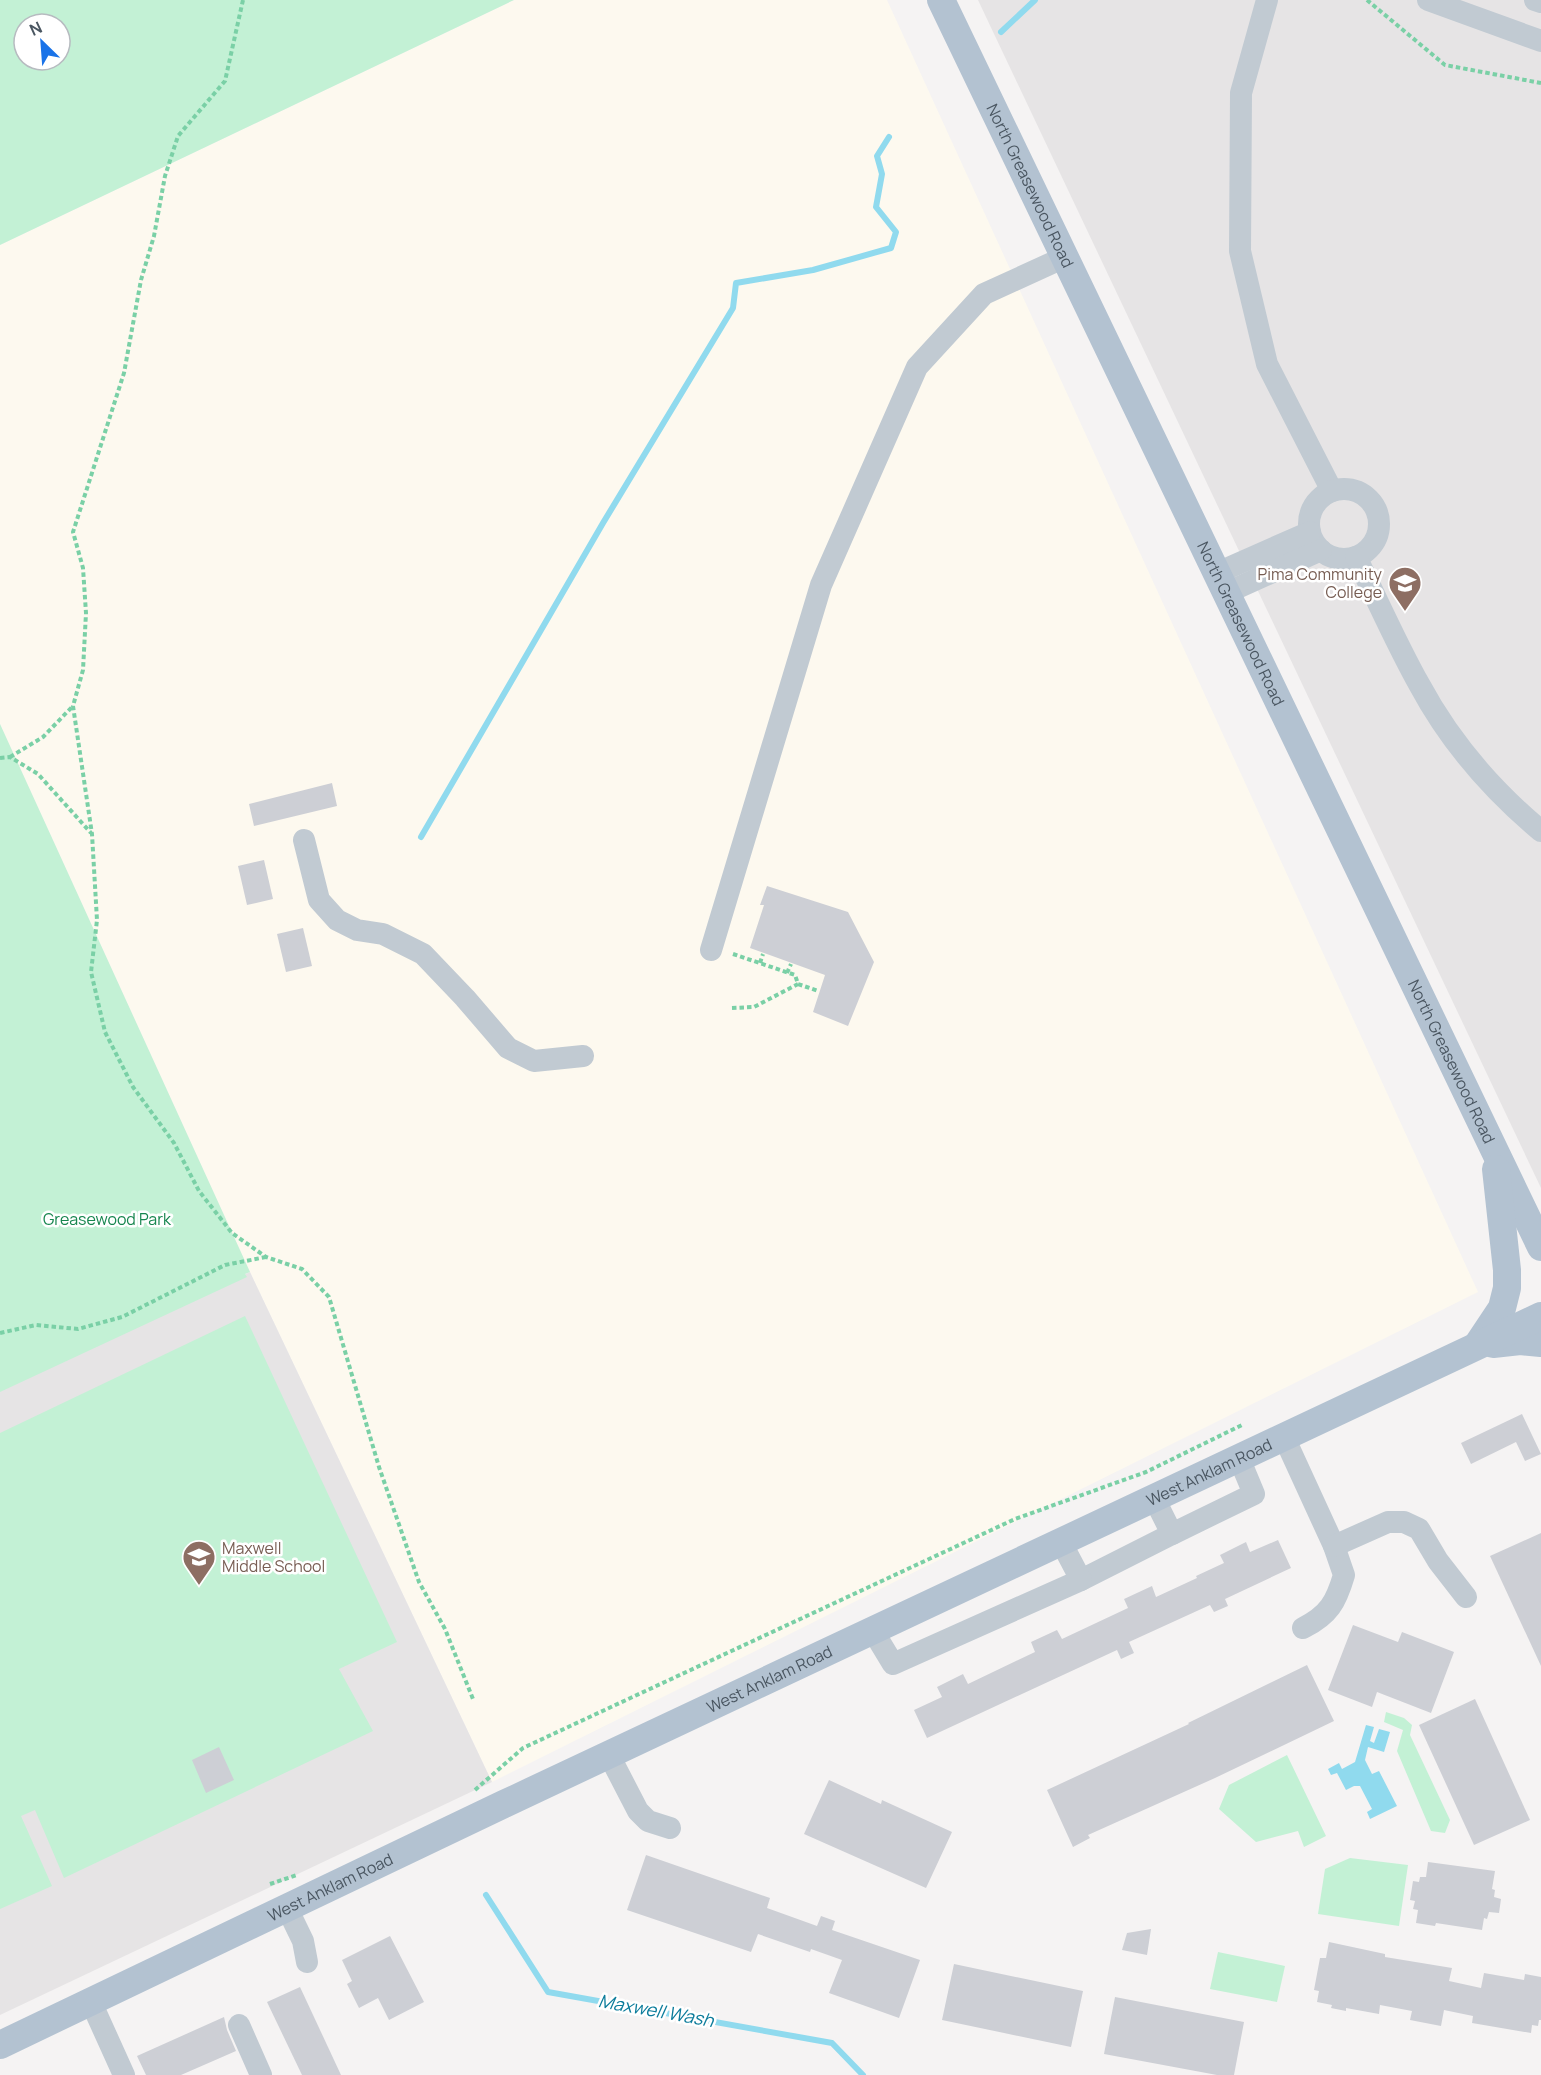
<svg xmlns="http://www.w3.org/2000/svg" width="1541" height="2075" viewBox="0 0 1541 2075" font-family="Manrope,sans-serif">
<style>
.commercial{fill:#fdf9ef}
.education{fill:#e6e4e5}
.green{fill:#c3f1d5;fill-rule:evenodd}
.water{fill:#90daee}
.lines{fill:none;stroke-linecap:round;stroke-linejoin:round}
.stream{stroke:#90daee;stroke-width:6}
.building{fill:#cdcfd5}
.path{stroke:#7ad0a6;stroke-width:4;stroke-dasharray:4.5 3;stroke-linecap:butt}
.minor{stroke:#c1cad2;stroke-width:22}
.major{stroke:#b3c2d1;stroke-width:28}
.labels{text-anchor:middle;stroke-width:5;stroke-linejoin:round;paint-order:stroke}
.street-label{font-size:16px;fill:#4a5661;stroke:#fff}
.education-label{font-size:16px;fill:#785e54;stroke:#fff;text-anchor:end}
.park-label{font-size:16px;fill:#17864f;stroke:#fff}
.water-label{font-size:18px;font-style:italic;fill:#0c7c9b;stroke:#fff}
</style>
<rect width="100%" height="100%" fill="#f5f3f3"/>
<!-- commercial -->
<polygon class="commercial" points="514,0 887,0 1478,1292 492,1782 250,1272 0,724 0,245"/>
<!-- education -->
<g class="education">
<polygon points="978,0 1541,0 1541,1188 995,36"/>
<polygon points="250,1272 492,1782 0,2015 0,1390"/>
</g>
<!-- green -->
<g class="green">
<path d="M0,0H514L0,245ZM24,24H60V60H24Z"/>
<polygon points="0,724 250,1272 245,1274 247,1277 0,1392"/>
<polygon points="245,1316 397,1642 339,1669 373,1731 64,1878 35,1810 21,1816 52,1886 0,1909 0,1433"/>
<polygon points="1386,1712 1404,1718 1412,1725 1410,1735 1450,1820 1445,1833 1431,1831 1397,1751 1403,1730 1384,1722"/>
<polygon points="1287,1755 1326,1836 1304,1847 1298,1831 1256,1842 1219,1809 1229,1785"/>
<polygon points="1350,1858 1408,1865 1399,1926 1318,1914 1325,1869"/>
<polygon points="1218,1952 1285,1966 1277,2002 1210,1989"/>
</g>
<!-- water -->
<polygon class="water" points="1366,1725 1374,1727 1370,1741 1374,1743 1379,1729 1390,1732 1384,1752 1368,1747 1365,1760 1372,1774 1379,1771 1397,1806 1370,1819 1367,1812 1372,1809 1360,1786 1354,1786 1346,1790 1337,1773 1331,1775 1328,1769 1339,1763 1342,1769 1355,1762"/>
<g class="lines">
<!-- stream -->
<g class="stream">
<polyline points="1001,32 1035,0"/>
<polyline points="421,837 603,523 733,308 736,283 813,270 891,248 896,232 876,207 882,174 877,156 889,137"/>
<polyline points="486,1895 548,1992 832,2043 863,2075"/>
</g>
</g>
<!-- building -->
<g class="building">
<polygon points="332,783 337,806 254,826 249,804"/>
<polygon points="264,860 273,899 247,905 238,866"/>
<polygon points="767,886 848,912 874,962 848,1026 813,1012 825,975 750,948 764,905 760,905"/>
<polygon points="303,928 312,966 286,972 277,934"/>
<polygon points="1522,1414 1541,1454 1525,1461 1516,1442 1471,1464 1461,1443"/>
<polygon points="1541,1533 1541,1666 1490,1556"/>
<polygon points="1278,1540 1291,1568 1225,1599 1228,1606 1214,1612 1210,1605 1129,1642 1134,1653 1121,1659 1117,1650 927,1738 914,1710 942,1697 937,1687 963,1674 968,1684 1035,1652 1031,1642 1057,1630 1062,1639 1128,1608 1124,1599 1152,1586 1156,1597 1197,1578 1196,1576 1224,1563 1220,1555 1246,1542 1250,1552"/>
<polygon points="1353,1625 1398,1642 1402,1632 1454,1652 1431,1713 1377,1692 1372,1707 1328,1690"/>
<polygon points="1307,1665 1334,1721 1215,1778 1088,1835 1090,1838 1073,1847 1047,1790 1189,1724 1188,1723"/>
<polygon points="1475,1699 1530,1820 1474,1845 1419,1725"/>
<polygon points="219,1747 234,1780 206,1793 192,1760"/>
<polygon points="829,1780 881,1804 882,1800 952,1832 926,1888 804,1834"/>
<polygon points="646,1855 770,1898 767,1908 817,1926 821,1916 835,1921 832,1930 920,1960 899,2018 829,1993 842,1960 811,1949 810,1952 758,1934 751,1952 627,1910"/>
<polygon points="1428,1862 1495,1871 1492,1889 1495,1890 1494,1897 1501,1899 1499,1913 1489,1912 1487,1919 1484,1918 1482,1930 1436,1923 1435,1926 1416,1923 1418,1910 1413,1909 1415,1901 1410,1900 1413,1881 1419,1882 1420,1877 1426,1877"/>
<polygon points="1151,1929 1147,1955 1122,1950 1127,1933"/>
<polygon points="390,1936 424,2002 389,2020 378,1998 359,2008 347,1984 352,1981 342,1960"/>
<polygon points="1329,1942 1385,1954 1385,1957 1452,1968 1449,1981 1481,1988 1484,1973 1524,1980 1525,1974 1541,1977 1541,2020 1539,2020 1538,2026 1532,2025 1531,2033 1472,2023 1473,2016 1444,2010 1441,2026 1410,2020 1412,2011 1380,2005 1379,2014 1346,2008 1346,2011 1331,2008 1332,2005 1317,2002 1319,1991 1314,1990 1320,1958 1326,1958"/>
<polygon points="954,1964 1083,1991 1071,2047 942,2020"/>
<polygon points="300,1987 341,2075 302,2075 267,2002"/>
<polygon points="1115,1997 1244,2022 1234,2075 1217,2075 1104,2054"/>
<polygon points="224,2017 227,2030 236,2051 181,2075 146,2075 137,2056"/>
</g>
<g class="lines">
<!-- path -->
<g class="path">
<polyline points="243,0 225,81 178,136 165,176 154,236 141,280 124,373 73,532 83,568 86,613 83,670 73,706 92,834 97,920 91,972 105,1032 133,1087 174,1143 199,1191 232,1233 266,1257 302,1269 329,1297 379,1467 419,1582 445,1629 473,1699"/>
<polyline points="1367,0 1445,65 1541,83"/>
<polyline points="10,757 43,737 72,707"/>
<polyline points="0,758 10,757 38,774 91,833"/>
<polyline points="733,954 795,975 798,984 818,991"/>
<polyline points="760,963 763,954"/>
<polyline points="787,973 791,964"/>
<polyline points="732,1008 754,1007 798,984"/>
<polyline points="0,1333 36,1325 78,1329 122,1317 225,1265 266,1257"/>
<polyline points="475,1790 523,1748 1015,1519 1146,1472 1242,1425"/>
<polyline points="270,1884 297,1875"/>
</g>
<!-- minor -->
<g class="minor">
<polyline points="1267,0 1241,93 1240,251 1267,364 1332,491"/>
<polyline points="1428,0 1541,41"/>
<polyline points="1535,0 1541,2"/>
<circle cx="1344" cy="524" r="35"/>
<path d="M1356,557C1377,599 1396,643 1419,684C1449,740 1493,791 1541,831"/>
<polyline points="1217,573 1310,532"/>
<polyline points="1226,593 1321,550"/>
<polyline points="304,840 319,900 337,920 357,930 383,934 423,954 465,998 508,1048 534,1061 583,1056"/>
<polyline points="711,950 821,585 917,367 984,294 1065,257"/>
<path d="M1284,1437L1334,1546L1344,1575C1336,1602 1329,1615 1303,1628"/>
<polyline points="1172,1534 1254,1494 1239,1458"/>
<polyline points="1334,1546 1388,1522 1404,1522 1419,1529 1438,1561 1466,1597"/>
<polyline points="1081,1580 1172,1534 1154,1498"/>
<polyline points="873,1631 893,1664 1081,1580 1061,1542"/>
<polyline points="609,1755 638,1811 648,1821 670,1828"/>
<polyline points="287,1908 303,1941 307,1962"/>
<polyline points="91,2002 124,2075"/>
<polyline points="239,2025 261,2075"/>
</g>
<!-- major -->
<g class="major">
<path id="s1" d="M941,0L1541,1247"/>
<polyline points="1478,1344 1502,1308 1507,1288 1507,1270 1496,1169"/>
<polyline points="1493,1344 1520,1341 1541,1343"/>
<path id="s2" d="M0,2045L504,1804L1541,1316"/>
</g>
</g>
<!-- icons -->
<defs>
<symbol id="university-pin" viewBox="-11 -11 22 30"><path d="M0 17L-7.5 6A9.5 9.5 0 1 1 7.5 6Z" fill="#8d6e63" stroke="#fff"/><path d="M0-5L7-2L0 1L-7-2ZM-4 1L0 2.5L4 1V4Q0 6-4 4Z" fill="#fff"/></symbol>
<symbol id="school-pin" viewBox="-11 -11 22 30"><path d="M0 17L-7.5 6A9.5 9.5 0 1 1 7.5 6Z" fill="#8d6e63" stroke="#fff"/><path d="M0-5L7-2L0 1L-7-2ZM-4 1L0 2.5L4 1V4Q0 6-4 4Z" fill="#fff"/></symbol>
</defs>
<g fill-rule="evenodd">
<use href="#university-pin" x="1386" y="564" width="38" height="52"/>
<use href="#school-pin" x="180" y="1538" width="38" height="52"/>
</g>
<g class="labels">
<!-- street labels -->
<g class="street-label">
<text dy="6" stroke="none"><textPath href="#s1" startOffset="206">North Greasewood Road</textPath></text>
<text dy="6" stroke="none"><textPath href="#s1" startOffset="692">North Greasewood Road</textPath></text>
<text dy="6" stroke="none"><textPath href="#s1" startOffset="1178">North Greasewood Road</textPath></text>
<text dy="6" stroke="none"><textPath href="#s2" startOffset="1338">West Anklam Road</textPath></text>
<text dy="6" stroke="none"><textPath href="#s2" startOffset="852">West Anklam Road</textPath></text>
<text dy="6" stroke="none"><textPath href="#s2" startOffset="366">West Anklam Road</textPath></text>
</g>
<!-- education labels -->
<g class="education-label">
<text x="1382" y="580">Pima Community<tspan x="1382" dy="18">College</tspan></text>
<text x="222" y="1554" text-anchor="start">Maxwell<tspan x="222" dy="18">Middle School</tspan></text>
</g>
<!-- park labels -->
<g class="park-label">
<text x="107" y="1225">Greasewood Park</text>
</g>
<!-- water labels -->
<g class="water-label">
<text transform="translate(656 2011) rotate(10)" y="6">Maxwell Wash</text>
</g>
</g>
<!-- north arrow -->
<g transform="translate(42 42) rotate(335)"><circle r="28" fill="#ffffff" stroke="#b7bbc0" stroke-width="1.5"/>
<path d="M0-4.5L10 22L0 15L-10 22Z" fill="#1a73e8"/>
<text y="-9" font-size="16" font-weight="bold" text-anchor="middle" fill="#4a5661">N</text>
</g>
</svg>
